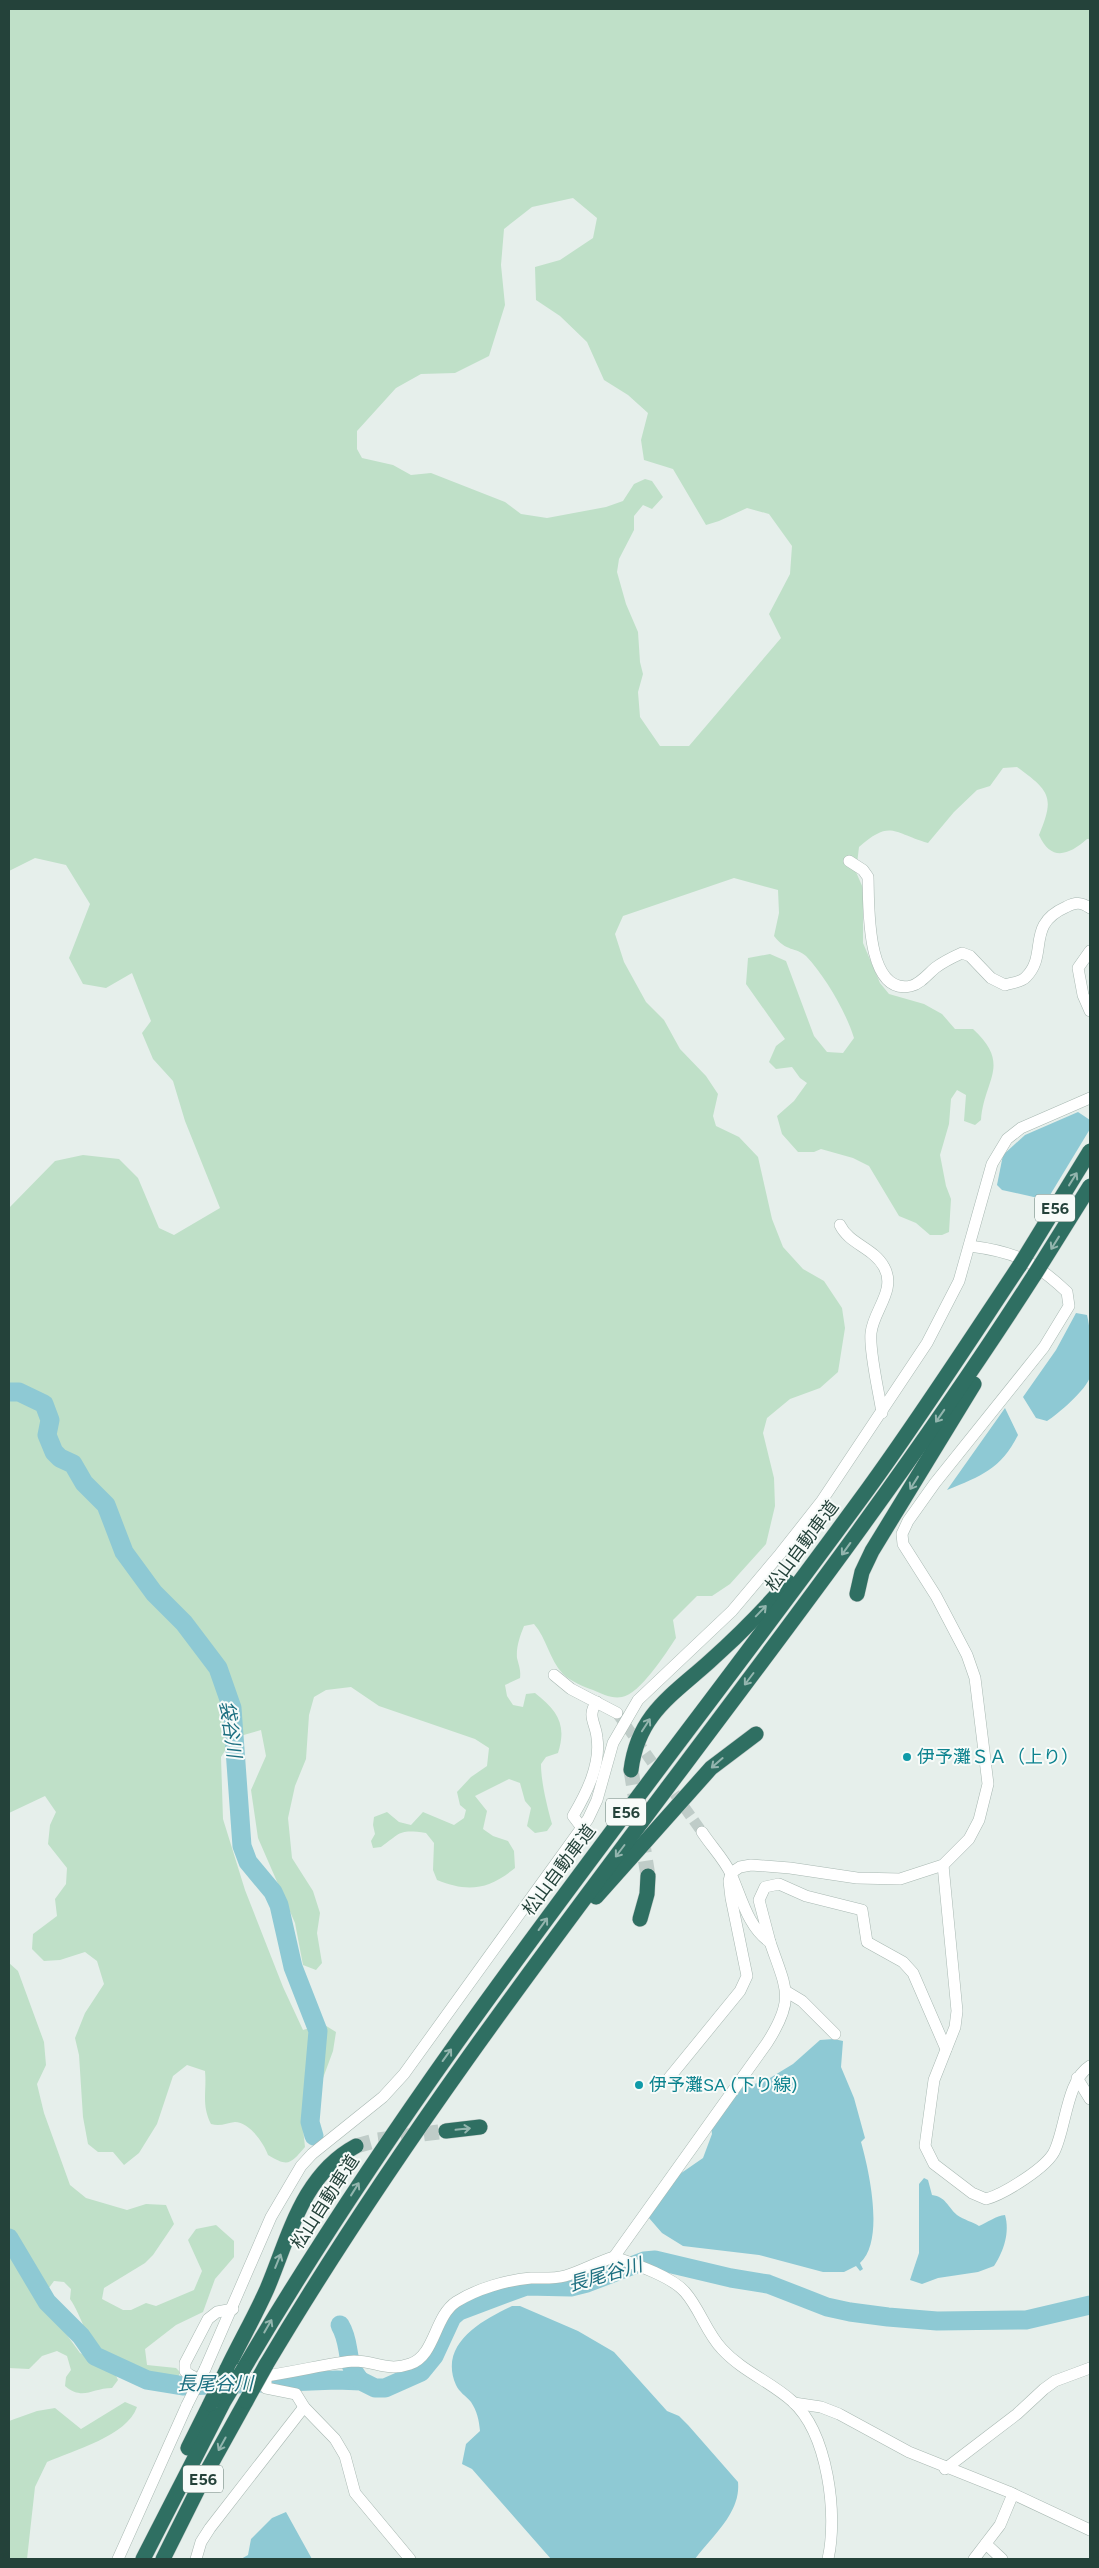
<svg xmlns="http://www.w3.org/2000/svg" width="1099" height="2568" viewBox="0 0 1099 2568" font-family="Figtree,'Noto Sans JP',sans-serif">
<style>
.green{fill:#bfe0c8;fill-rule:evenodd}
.water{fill:#8ec9d4}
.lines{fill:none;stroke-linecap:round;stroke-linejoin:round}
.river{stroke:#8ec9d4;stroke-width:19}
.street-tunnel{stroke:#bfccc8;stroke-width:11;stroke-dasharray:11 5.5;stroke-linecap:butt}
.highway-tunnel{stroke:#bfccc8;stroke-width:15;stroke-dasharray:15 8;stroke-linecap:butt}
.street-casing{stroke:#a8b8b2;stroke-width:12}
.highway-casing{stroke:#c2cac8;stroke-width:16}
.street{stroke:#fff;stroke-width:11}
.highway{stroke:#2f6f62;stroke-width:15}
.street-bridge-casing{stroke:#a8b8b2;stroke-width:12;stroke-linecap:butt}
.highway-bridge-casing{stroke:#c2cac8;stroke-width:16;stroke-linecap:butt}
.street-bridge{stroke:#fff;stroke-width:11}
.highway-bridge{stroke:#2f6f62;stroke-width:15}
.oneway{stroke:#93b5ae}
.culture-dot{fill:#0f9aa8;stroke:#f7fbf9;stroke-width:2}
.labels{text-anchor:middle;stroke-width:4;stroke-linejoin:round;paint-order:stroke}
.shield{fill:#f7fbf9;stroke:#637a73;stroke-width:1}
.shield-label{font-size:16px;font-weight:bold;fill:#24423a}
.street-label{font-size:18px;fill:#24423a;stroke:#f7fbf9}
.culture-label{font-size:18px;fill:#0d838f;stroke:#f7fbf9;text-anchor:start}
.water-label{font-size:19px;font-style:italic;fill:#1c6f80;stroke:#f7fbf9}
</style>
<rect width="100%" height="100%" fill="#e6efeb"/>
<!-- green -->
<g class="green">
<path d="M9,9H1090V839H1087C1069,855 1051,862 1039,835C1055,797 1050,791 1017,767L1003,768L990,786L977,790L954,812L928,843C893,833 891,819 859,847L856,872L863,888V943L880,983L889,994L924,1004L942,1014L955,1029H973C1012,1065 984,1079 981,1120L975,1125L964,1121L966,1095L957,1090L951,1099L949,1124L940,1155L946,1186L951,1199L949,1232L942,1235H930L916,1223L899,1216L869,1166L853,1158L821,1149L814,1152H798L782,1134L777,1116L794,1101L807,1083L800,1078L792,1067L776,1069L769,1062L776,1046L785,1039L746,984L748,958L770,954L786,961L814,1036L827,1052L843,1053L854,1038C846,1012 825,976 806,956C796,947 786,952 774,936L779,913L778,890L734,878L623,916L615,934L624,962L646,1002L664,1020L680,1049L706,1076L718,1094L713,1116L716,1126L739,1137L758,1157L772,1219L783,1247L803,1269L824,1281L842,1308L845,1328L838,1372L820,1388L790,1399L767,1418L763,1433L774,1478L775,1506L766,1544L730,1584L712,1596H697L673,1620L676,1638C666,1653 640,1694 622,1697C612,1699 602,1694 593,1690C584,1687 570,1681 563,1674C549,1659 547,1639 534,1624L524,1626C520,1636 516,1647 517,1658C519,1666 521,1670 520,1678L505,1685L507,1696L513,1705L523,1707L526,1694L535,1693C558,1711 567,1725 558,1753L546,1757L541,1764C541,1782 547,1806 552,1824L547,1831L535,1833L527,1826L531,1808L525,1801L520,1783L509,1779L475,1796L487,1811L483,1829L493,1836L508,1841L514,1851L515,1868C489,1889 469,1893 437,1880L433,1870L434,1843L426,1833C398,1829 401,1833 381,1847L373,1848L371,1841L375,1834L373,1825L374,1817L387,1812L399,1822L411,1825L423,1812L454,1825L464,1818L466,1810L460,1805L457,1792L471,1777L487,1766L489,1748L475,1739L379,1706L351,1687L326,1690L314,1697L309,1715L306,1759L295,1786L288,1818L292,1858L313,1891L320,1913L317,1933L322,1963L316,1970L303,1965L295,1923L258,1838L251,1790L266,1756L261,1730L233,1738L221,1757L223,1819L245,1890L283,1987L303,2030L323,2024L336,2032L333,2051L316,2097L302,2119L305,2147C291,2163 289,2168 268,2155C264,2143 249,2122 235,2122C227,2123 220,2127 211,2124C201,2104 207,2092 205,2071L187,2065L173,2076L157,2124L139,2153L124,2165L113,2152H98L88,2144L83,2117L79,2055L75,2038L85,2013L104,1984L97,1961L85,1952L60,1960L44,1961L32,1949L33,1934L57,1916L55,1899L66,1884L67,1868L48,1844L50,1825L56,1812L45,1796L9,1813V1208L55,1161L83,1155L119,1159L138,1178L159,1228L174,1235L220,1208L185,1121L173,1081L153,1059L142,1033L151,1021L132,973L106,988L83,984L69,958L90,904L66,865L35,858L9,871ZM573,198L597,218L593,238L560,260L535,267L536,300L560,316L587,342L604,380L628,395L648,413L641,440L644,460L673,469L706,525L719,521L747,508L769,514L792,546L790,574L769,614L781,638L689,746H660L640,717L638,692L643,674L640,662L638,632L626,604L617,572L619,559L634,530V516L643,505L652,509L663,497L652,481L645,479L634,484L623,501L606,507L547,518L521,514L505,502L431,473L411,475L393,465L362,458L357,449V431L396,388L421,374L455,373L489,356L505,305L501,265L504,229L532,207Z"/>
<path d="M9,1963L18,1971L44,2042L46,2065L37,2084L44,2113L70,2185L86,2198L127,2210L146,2204L166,2205L174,2224L153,2255L145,2263L104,2288L102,2299L123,2310H131L146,2303L156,2306L194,2290L202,2271L188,2240L196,2229L216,2225L234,2241V2257L215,2279L203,2312L176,2325L145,2349L147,2365L176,2368L180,2372L177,2381C159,2382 117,2368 103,2356C87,2343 82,2316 70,2299L71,2289L64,2282L54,2281L48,2289L54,2301L56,2320L80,2353L113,2369L118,2380L112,2388C92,2388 83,2401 65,2386L66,2377L71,2370L67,2356L57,2351L42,2356L29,2369L9,2368Z"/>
<path d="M125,2402L137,2407C127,2436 74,2450 47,2462L35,2487L27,2559H9V2421L37,2411L55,2408L81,2429Z"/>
</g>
<!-- water -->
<g class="water">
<polygon points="1078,1112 1090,1120 1090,1129 1047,1200 1002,1190 997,1185 1003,1155 1025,1135"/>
<path d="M1076,1313L1087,1315C1090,1326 1094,1366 1090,1377C1086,1390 1058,1414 1047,1421L1036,1418L1023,1397L1056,1350Z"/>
<path d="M1005,1408L1018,1435C1001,1469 981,1476 947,1490Z"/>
<path d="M834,2039L843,2041L841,2067L854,2098L865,2138L861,2142C869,2170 885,2241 860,2263L863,2269L860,2271L856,2266L844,2272H823L759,2255L683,2246L662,2233L649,2218V2213L677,2176L703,2158L712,2134L711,2127L743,2087L765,2081L793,2064L820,2040Z"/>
<path d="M924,2178L928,2180L932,2195C946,2197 947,2206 957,2215C964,2220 973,2222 979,2226C988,2222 996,2216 1005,2215C1010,2232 1004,2251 994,2266L978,2272L938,2278L922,2284L910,2280L919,2253V2184Z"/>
<path d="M512,2306H520L578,2331L614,2352L667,2411L679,2416L688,2425L738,2482C741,2513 712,2536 695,2559H551L472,2469L462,2464L466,2444L480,2431C479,2420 477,2411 471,2402C466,2396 459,2392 456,2385C438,2344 482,2320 512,2306Z"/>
<polygon points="286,2512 312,2559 241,2559 248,2555 251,2539 272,2518"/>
</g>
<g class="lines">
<!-- river -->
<g class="river">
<polyline points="9,1392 19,1392 44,1404 50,1420 47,1435 54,1452 60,1458 73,1464 84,1483 106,1505 124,1552 154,1593 184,1623 218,1668 232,1708 242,1846 248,1862 273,1892 279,1905 293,1967 318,2031 310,2122 314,2136"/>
<polyline points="9,2238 47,2302 81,2336 95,2356 147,2380 184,2386 337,2380 361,2381 375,2388 385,2388 421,2372 434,2356 452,2317 459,2311 526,2286 571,2287 587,2283 644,2261 655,2260 731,2278 768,2284 827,2307 850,2312 888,2317 937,2321 1026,2320 1090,2305"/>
<path d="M340,2325C352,2345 344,2361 359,2379"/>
</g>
<!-- street-tunnel -->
<polyline class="street-tunnel" points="617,1713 702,1832"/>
<!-- highway-tunnel -->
<g class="highway-tunnel">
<polyline points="631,1770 648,1876"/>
<polyline points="356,2146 378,2140 446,2131"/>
</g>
<defs>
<g id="street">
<path d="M849,861L863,870L868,877C869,902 865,996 911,986C920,984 928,974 935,968C943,962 953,957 962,953L970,956L991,978L1005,985C1011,983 1022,982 1026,977C1049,954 1025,925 1066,907C1076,902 1081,902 1090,908"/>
<polyline points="1090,951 1078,968 1083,995 1090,1011"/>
<path d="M840,1225C849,1244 874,1248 884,1267C897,1290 873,1311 871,1333C869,1352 879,1392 882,1413"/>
<polyline points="554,1675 571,1689 617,1713"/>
<path d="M582,1828L573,1816C586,1794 601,1765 597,1738C596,1723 586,1716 597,1702"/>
<path d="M702,1832C711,1846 724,1859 731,1874C741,1896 748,1928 770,1942L759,1900L765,1887L779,1884L806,1896L862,1910L867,1942L903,1962L913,1973L946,2049"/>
<path d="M943,1865L957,2011L955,2027L934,2080L925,2146L934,2164L972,2193L986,2199C1004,2194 1048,2167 1055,2150C1066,2126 1067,2080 1090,2066"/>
<path d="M770,1942C786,1989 796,1998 767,2043L614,2257C634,2264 671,2276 685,2292C700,2309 706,2332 722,2349C742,2371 771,2382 792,2401C828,2433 838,2515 828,2559"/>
<polyline points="787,1992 802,2001 835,2034"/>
<path d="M669,2078L740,1991L747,1976L731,1898L729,1881L731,1873L740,1867L751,1865L790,1868L857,1878L900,1879L943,1865L969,1839L979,1820L988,1784L975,1678L967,1655L936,1596L903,1544L902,1534L908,1521L935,1483L1044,1347L1069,1306L1067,1292C1034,1261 1016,1252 970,1246"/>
<polyline points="1077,2078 1090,2099"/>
<path d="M233,2309L217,2312L208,2319L185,2363V2371C208,2397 322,2362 354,2361C376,2361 387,2372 410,2364C435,2356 434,2317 456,2302C476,2289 507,2280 531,2278C542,2278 554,2279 565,2276C582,2271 597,2262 614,2257"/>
<polyline points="205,2369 271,2217 301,2166 312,2154 383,2097 404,2074 588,1819 597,1800 613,1743 638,1700 732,1611 780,1554 821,1502 927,1343 959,1281 992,1164 1007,1139 1021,1128 1090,1098"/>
<polyline points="266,2377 266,2388 296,2394 304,2407 335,2439 345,2456 355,2493 410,2559"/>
<polyline points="794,2403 821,2407 839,2414 909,2452 1009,2492 1090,2530"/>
<polyline points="945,2469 1017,2414 1044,2389 1055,2381 1090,2368"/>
<polyline points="986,2544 1002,2559"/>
<polyline points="118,2559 187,2405"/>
<polyline points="196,2559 201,2542 210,2528 304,2407"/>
<polyline points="974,2559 1000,2525 1013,2494"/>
</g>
<g id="highway">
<polyline points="857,1594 862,1572 872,1551 974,1384"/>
<path d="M631,1770C638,1715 671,1696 709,1662C737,1637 764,1610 788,1582"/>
<polyline points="596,1897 711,1768 756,1734"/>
<polyline points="640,1919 647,1894 648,1876"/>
<polyline points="446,2131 480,2127"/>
<path d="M266,2365C494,1981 795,1649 1035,1274"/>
<path d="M244,2368C426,2058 656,1780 868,1489C921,1416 970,1340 1020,1265"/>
<path d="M227,2369C240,2342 255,2316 267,2289C289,2237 302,2175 356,2146"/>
<polyline points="188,2448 210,2404"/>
<polyline points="143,2559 223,2403"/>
<polyline points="163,2559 206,2473 246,2401"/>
</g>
</defs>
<!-- street casing -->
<use href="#street" class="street-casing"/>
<!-- highway casing -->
<use href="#highway" class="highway-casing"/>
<!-- street -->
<use href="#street" class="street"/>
<!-- highway -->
<use href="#highway" class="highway"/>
<defs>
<polyline id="street-bridge" points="187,2405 205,2369"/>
<g id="highway-bridge">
<polyline points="1020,1265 1090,1151"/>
<polyline points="1035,1274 1090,1186"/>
<polyline points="246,2401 266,2365"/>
<polyline points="223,2403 244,2368"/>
<polyline points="210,2404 227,2369"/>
</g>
</defs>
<!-- street-bridge casing -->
<use href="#street-bridge" class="street-bridge-casing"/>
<!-- highway-bridge casing -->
<use href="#highway-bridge" class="highway-bridge-casing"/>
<!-- street-bridge -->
<use href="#street-bridge" class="street-bridge"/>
<!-- highway-bridge -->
<use href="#highway-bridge" class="highway-bridge"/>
</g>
<!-- one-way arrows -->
<defs><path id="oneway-shaft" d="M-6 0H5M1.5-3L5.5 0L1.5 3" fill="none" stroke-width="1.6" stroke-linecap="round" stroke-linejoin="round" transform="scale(1.25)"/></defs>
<g class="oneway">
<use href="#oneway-shaft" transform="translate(1073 1179) rotate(-58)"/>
<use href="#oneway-shaft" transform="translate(1055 1243) rotate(122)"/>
<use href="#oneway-shaft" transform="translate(940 1416) rotate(125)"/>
<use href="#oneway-shaft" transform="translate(914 1483) rotate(122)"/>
<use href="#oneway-shaft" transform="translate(846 1549) rotate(126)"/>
<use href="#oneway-shaft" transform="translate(761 1611) rotate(-46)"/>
<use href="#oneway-shaft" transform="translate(749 1679) rotate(127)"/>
<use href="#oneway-shaft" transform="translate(646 1725) rotate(-57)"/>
<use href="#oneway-shaft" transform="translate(717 1763) rotate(139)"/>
<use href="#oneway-shaft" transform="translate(620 1851) rotate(127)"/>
<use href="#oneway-shaft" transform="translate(543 1924) rotate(-54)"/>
<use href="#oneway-shaft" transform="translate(447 2055) rotate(-54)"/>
<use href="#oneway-shaft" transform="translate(463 2129) rotate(-6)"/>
<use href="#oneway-shaft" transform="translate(355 2189) rotate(-58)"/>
<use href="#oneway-shaft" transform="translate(278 2261) rotate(-68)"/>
<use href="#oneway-shaft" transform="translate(268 2326) rotate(-60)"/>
<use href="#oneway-shaft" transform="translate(222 2444) rotate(119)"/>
</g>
<!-- markers -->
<g class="culture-dot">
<circle cx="907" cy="1757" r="5"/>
<circle cx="639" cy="2085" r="5"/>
</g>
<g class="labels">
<!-- shield labels -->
<g class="shield">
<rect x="1035" y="1194.5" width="40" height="27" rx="4"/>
<rect x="606" y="1798.5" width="40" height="27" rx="4"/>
<rect x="183" y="2465.5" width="40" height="27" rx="4"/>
</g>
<g class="shield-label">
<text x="1055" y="1214">E56</text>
<text x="626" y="1818">E56</text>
<text x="203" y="2485">E56</text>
</g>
<!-- street labels -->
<g class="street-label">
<text transform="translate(802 1546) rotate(-53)" y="6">松山自動車道</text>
<text transform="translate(559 1870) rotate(-53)" y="6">松山自動車道</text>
<text transform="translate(325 2202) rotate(-57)" y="6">松山自動車道</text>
</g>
<!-- culture labels -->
<g class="culture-label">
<text x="917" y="1763">伊予灘ＳＡ（上り）</text>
<text x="649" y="2091">伊予灘SA (下り線)</text>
</g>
<!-- water labels -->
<g class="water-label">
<text transform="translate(231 1729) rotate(82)" y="7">袋谷川</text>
<text transform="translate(605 2274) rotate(-16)" y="7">長尾谷川</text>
<text x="215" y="2390">長尾谷川</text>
</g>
</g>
<!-- border -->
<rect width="1099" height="2568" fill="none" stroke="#24423a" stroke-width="20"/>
</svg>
